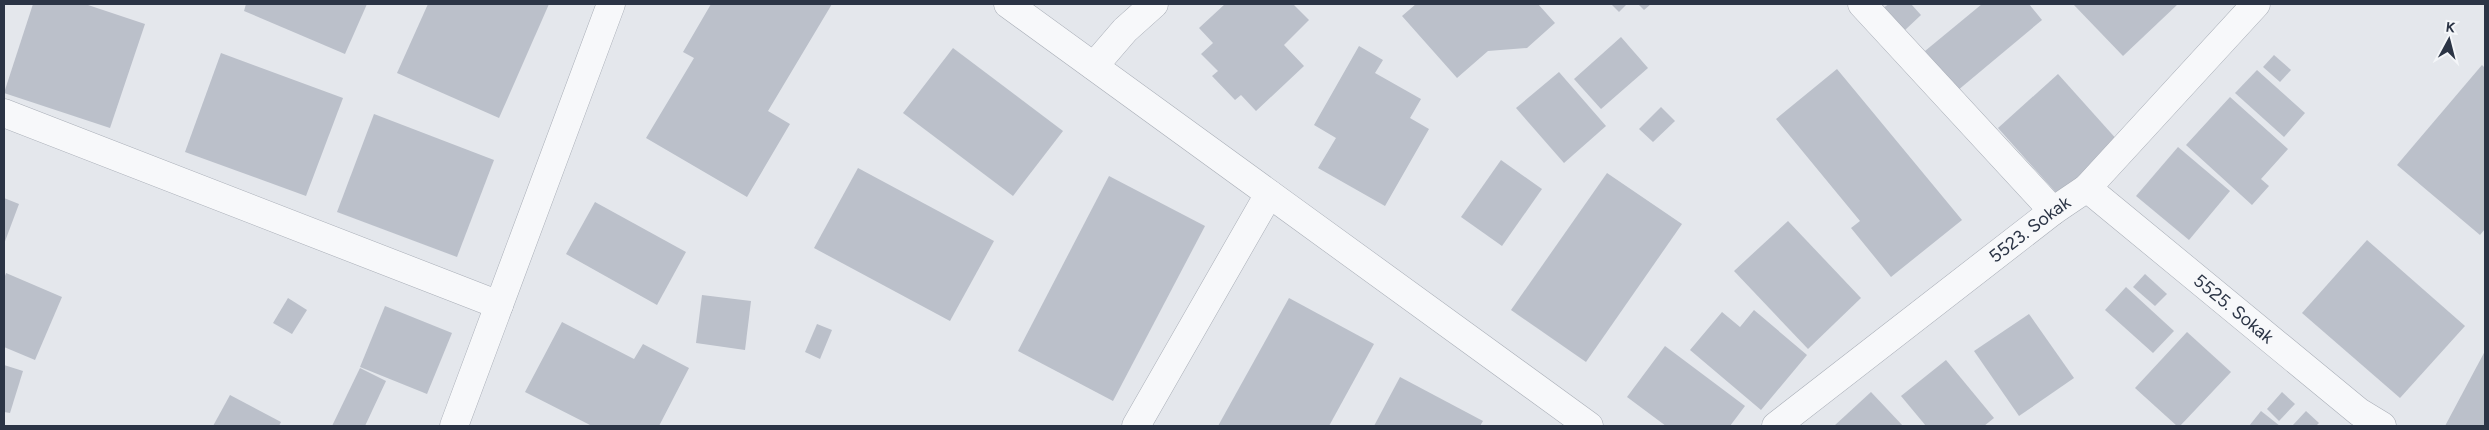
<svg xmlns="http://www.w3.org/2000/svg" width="2489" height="430" viewBox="0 0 2489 430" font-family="Figtree,sans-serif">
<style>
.building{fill:#bbc0ca}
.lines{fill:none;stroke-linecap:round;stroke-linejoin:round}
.minor-casing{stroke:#a9aeb7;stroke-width:29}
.minor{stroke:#f7f8fa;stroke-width:28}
.labels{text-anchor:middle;stroke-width:4;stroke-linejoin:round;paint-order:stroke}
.street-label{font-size:18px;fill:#2b3445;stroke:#f4f6f9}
</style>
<rect width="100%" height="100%" fill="#e4e7ec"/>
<!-- building -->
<g class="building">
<polygon points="33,4 85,4 145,24 110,128 4,93"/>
<polygon points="246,4 367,4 345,54 244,11"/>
<polygon points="428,4 549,4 499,118 397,73"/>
<polygon points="711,4 832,4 768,111 790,124 747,197 646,138 694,58 683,52"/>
<polygon points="1225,4 1293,4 1309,20 1284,45 1304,66 1256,111 1241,95 1235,100 1212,76 1218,71 1201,54 1213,43 1199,28"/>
<polygon points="1416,4 1538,4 1555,23 1527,48 1488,51 1457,78 1402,16"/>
<polygon points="1611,4 1627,4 1619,12"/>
<polygon points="1638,4 1651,4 1644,10"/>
<polygon points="1889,4 1911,4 1921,15 1904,31 1883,8"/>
<polygon points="1982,4 2029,4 2042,20 1957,91 1925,51"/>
<polygon points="2073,4 2178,4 2123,56"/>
<polygon points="1621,37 1648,68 1601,109 1574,79"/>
<polygon points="1359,46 1383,60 1375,73 1421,99 1410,118 1429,129 1385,206 1318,168 1336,138 1314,125"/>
<polygon points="953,48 1063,131 1013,196 903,113"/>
<polygon points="221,53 343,98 306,196 185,152"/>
<polygon points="2274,55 2291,70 2280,82 2263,67"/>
<polygon points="2482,65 2485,68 2485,229 2480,235 2397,165"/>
<polygon points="1837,69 1962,220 1891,277 1851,228 1860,221 1776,119"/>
<polygon points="2257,70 2305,113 2284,137 2235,93"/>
<polygon points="1559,72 1606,126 1564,163 1516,108"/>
<polygon points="2058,74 2119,142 2059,196 1998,128"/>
<polygon points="2230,97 2288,149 2261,179 2269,186 2252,205 2186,145"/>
<polygon points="1661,107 1675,121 1653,142 1639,129"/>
<polygon points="374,114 494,160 457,257 337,212"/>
<polygon points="2178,147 2230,191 2189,240 2136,196"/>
<polygon points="1501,160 1542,189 1502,246 1461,217"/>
<polygon points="858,168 994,241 950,321 814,248"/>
<polygon points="1607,173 1682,224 1586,362 1511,310"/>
<polygon points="1109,176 1205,226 1113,401 1018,351"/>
<polygon points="4,198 19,204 4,244"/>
<polygon points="595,202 686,252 657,305 566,254"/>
<polygon points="1788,221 1861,298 1808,349 1734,271"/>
<polygon points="2367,240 2465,326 2400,398 2302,313"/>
<polygon points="6,273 62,297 35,360 4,347 4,279"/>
<polygon points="2145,274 2167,294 2155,306 2133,287"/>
<polygon points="2126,287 2174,331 2153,353 2105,310"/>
<polygon points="702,295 751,301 745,350 696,343"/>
<polygon points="288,298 307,310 292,334 273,323"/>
<polygon points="1289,298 1374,344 1329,426 1218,426"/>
<polygon points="385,306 452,333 427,394 360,367"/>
<polygon points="1754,310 1807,355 1761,410 1690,350 1722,312 1740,327"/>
<polygon points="2029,314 2074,378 2019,416 1974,351"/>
<polygon points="562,322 634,359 643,344 689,368 659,426 592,426 525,392"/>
<polygon points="817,324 832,330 820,359 805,352"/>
<polygon points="2187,332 2231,372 2180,426 2177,426 2135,388"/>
<polygon points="1665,346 1745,406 1730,426 1666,426 1627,397"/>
<polygon points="2485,351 2485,426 2445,426"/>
<polygon points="1946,360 1994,418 1984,426 1926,426 1901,396"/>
<polygon points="4,365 23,371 10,413 4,412"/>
<polygon points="360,368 386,381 365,426 332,426"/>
<polygon points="1400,377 1483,421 1480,426 1374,426"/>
<polygon points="1871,392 1903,426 1834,426"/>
<polygon points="2282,392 2295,404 2279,421 2267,409"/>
<polygon points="230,395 281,422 279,426 213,426"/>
<polygon points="2261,411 2280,426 2249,426"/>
<polygon points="2306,411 2319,423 2316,426 2292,426"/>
</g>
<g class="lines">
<defs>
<g id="minor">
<polyline points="1008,4 1589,426"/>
<polyline points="1862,4 2053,211"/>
<polyline points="1094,66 1125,30 1154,4"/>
<polyline points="4,113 499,305"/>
<path id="s1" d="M2087,188L2359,412L2382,426"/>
<polyline points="454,426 611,4"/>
<polyline points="1136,426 1269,194"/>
<path id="s2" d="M1776,426L2053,211L2087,188L2256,4"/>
</g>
</defs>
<!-- minor casing -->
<use href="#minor" class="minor-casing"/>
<!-- minor -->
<use href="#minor" class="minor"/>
</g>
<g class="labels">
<!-- street labels -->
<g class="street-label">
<text dy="6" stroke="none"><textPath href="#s2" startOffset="321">5523. Sokak</textPath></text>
<text dy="6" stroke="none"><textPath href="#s1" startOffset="190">5525. Sokak</textPath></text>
</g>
</g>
<!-- border -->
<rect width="2489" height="430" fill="none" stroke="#2b3445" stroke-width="10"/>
<!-- north arrow -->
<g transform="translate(2449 40) rotate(7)" stroke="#f4f6f9" stroke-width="4" paint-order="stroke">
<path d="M0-4L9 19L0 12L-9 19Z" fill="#2b3445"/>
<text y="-8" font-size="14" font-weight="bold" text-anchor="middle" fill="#2b3445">K</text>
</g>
</svg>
